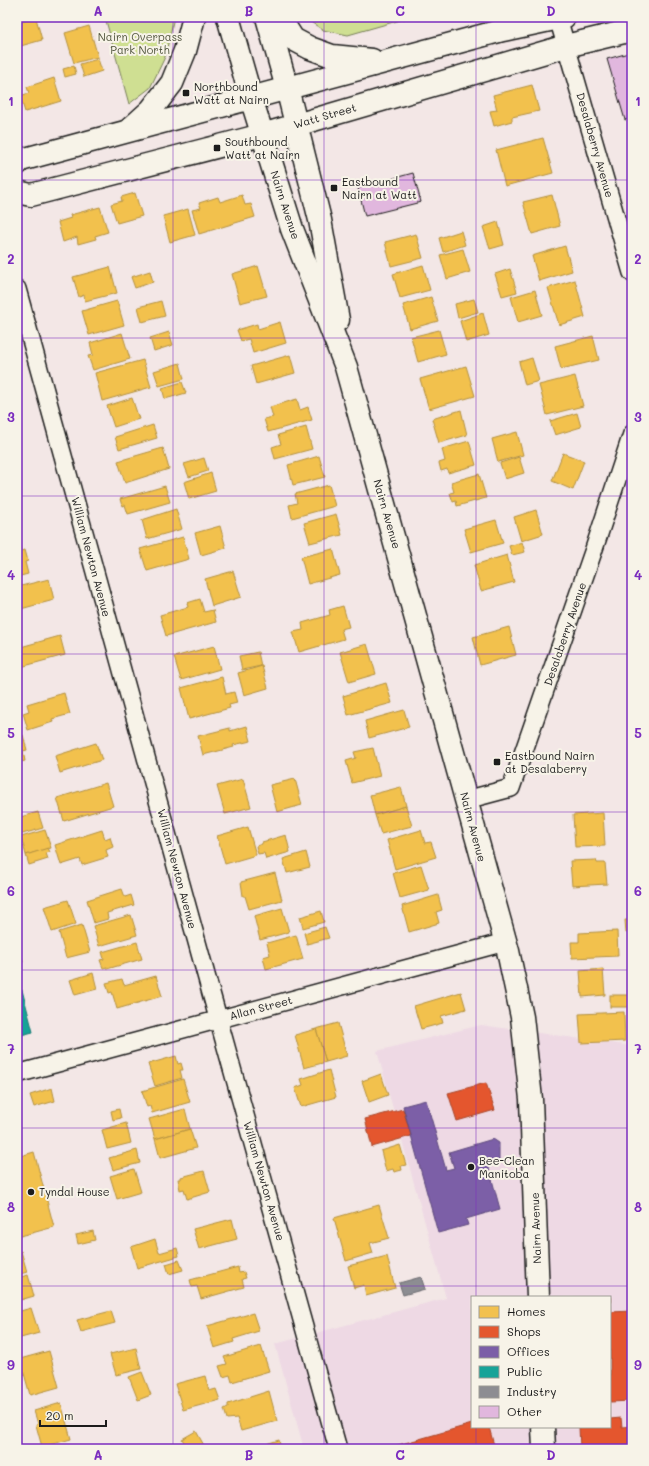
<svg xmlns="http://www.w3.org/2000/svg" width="649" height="1466" viewBox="0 0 649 1466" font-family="Mali,sans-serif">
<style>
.built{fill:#eed9e4;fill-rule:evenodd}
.green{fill:#cfdf92;stroke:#767e57}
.homes{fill:#f2c14e;stroke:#b2903f}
.shops{fill:#e4572e;stroke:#a84529}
.offices{fill:#7b5ea7;stroke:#5e4a7d}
.public{fill:#17a398;stroke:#187a73}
.industry{fill:#8d8d92;stroke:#6b6b6f}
.building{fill:#e1b7de;stroke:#1c1c1c}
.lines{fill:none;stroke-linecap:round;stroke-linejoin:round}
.street-casing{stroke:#1c1c1c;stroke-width:20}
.secondary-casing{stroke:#1c1c1c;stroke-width:25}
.street{stroke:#f7f3e8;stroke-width:17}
.secondary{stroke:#f7f3e8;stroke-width:22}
.grid{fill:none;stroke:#7b2cbf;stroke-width:1;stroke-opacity:0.55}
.poi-dot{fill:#1c1c1c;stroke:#f7f3e8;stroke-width:1.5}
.labels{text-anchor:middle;stroke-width:4;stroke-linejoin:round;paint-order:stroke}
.park-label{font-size:11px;fill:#52563f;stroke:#f7f3e8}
.poi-label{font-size:11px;fill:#1c1c1c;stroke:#f7f3e8;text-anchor:start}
.street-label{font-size:11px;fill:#1c1c1c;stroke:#f7f3e8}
.neatline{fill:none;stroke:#7b2cbf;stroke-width:1.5}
.grid-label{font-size:13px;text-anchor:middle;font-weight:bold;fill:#7b2cbf}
</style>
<rect width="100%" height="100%" fill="#f3e7e6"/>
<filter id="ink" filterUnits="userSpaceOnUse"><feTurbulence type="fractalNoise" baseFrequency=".025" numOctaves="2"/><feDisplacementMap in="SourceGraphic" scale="8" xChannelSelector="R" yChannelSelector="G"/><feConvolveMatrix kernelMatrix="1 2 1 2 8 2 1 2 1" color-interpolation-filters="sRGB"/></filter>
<g filter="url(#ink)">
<!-- built -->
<path class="built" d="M481,1025L632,1046V1449H304L275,1344L446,1298L377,1051ZM472,1297H610V1427H472Z"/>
<!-- green -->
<g class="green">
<polygon points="105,17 174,17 165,57 150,88 129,104"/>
<polygon points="303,17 411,17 348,35 323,30"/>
</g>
<!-- homes -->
<g class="homes">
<polygon points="36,18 42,40 17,47 17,23"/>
<polygon points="89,26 98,57 74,63 65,33"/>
<polygon points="98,59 102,71 84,77 80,64"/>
<polygon points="74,66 76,74 65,77 63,69"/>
<polygon points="54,78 61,101 25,112 20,96 29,93 27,87"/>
<polygon points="532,85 539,111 512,117 512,121 494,126 490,111 497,110 493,95"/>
<polygon points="543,138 553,173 505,186 496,150"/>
<polygon points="135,193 142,216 117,223 111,204 122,201 121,197"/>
<polygon points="242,195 245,205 251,204 255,217 199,234 192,210 201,208 199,203 218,197 220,202"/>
<polygon points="552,195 560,226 532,234 523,202"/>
<polygon points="100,207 108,232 95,236 96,239 78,244 77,237 63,242 58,222 71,218 70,215"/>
<polygon points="188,209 195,235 170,242 163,216"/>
<polygon points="498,222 504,245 490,249 483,227"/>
<polygon points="461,231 465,245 443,252 439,238"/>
<polygon points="416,234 423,258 391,266 385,242"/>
<polygon points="565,246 572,271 539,281 532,256"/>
<polygon points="463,249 470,272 447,279 440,255"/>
<polygon points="423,265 430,290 400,298 393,274"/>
<polygon points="258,266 267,296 240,303 232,274"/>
<polygon points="110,267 117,293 85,301 84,295 79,297 73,277"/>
<polygon points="510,269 517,292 502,296 495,274"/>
<polygon points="150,271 153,282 135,288 131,277"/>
<polygon points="575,280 585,317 559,325 548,288"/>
<polygon points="535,290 542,315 518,322 511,297"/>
<polygon points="431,297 438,321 410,329 403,305"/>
<polygon points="474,299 478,312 458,318 455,304"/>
<polygon points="117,301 124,325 89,335 82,311"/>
<polygon points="161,301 165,316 142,322 138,307"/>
<polygon points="483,313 489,335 466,342 460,321"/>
<polygon points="280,322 286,343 253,353 249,339 241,341 237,330 257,324 258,329"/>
<polygon points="439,330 446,354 418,362 411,337"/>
<polygon points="169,332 173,345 154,351 150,338"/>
<polygon points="122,333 130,359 93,370 88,356 93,355 90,343"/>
<polygon points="593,336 599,360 561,369 555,346"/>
<polygon points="290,355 295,373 256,384 251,366"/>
<polygon points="532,358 539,381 525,385 519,362"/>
<polygon points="143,360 151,387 102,401 95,373"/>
<polygon points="180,363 184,379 159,386 154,371"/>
<polygon points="466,366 475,396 429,409 420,379"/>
<polygon points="575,376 583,406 547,415 539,385"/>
<polygon points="182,382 186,393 165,399 162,388"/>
<polygon points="132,398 139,419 114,427 107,406"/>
<polygon points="297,399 300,410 308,407 312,420 268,432 264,419 273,417 270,407"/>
<polygon points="461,410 467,435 439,443 432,419"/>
<polygon points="577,413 581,427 555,435 550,421"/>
<polygon points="153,425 157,438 119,449 115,437"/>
<polygon points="306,427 312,449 275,459 272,447 281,444 278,435"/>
<polygon points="517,432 523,455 498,462 492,439"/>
<polygon points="469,441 476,465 448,473 447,469 441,471 439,463 445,461 442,449"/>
<polygon points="163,448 169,469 125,483 118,461"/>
<polygon points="563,453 584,461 573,490 552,481"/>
<polygon points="319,456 325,477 293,485 288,465"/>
<polygon points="519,457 524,473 505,479 500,463"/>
<polygon points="204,458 208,471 189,477 184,464"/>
<polygon points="211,473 216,491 189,499 184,482"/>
<polygon points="479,474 486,498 457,506 456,501 453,502 450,493 454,492 451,482"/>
<polygon points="329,485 335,506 292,518 289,505 297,503 295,494"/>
<polygon points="165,486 170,502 128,514 125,505 122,506 120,499"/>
<polygon points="17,506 21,521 17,522"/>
<polygon points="176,509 182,529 147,539 142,520"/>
<polygon points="536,510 543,534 521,541 514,517"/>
<polygon points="336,514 342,535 310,543 304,523"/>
<polygon points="496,520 503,543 471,552 464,529"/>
<polygon points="220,526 226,548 201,555 195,533"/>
<polygon points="183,537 189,559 147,571 140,549"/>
<polygon points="17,541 18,541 21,551 25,550 28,561 25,562 28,574 17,577"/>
<polygon points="522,542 525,552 512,555 509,546"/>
<polygon points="333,549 340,575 308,584 301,557"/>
<polygon points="507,555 514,582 481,591 474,565"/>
<polygon points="233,571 241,597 212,606 205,579"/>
<polygon points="49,579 54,600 17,610 17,587"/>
<polygon points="200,599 204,612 213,610 216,622 166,636 160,615 188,607 187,603"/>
<polygon points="343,606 349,627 341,629 344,639 299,652 293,632 303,630 302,623 330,615 329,610"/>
<polygon points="509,627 516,655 480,665 473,637"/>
<polygon points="60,636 65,655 17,668 17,648"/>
<polygon points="367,644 376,674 349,682 340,652"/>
<polygon points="214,646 220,669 181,680 174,657"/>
<polygon points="258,652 261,666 242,670 239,656"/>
<polygon points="262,666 268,688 244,695 238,673"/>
<polygon points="222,677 226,694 234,692 237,703 229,705 230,708 189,719 181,688"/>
<polygon points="386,683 392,703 348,715 343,696"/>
<polygon points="64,693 70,714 52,719 53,722 28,730 23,713 29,711 27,704"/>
<polygon points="404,710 409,727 369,738 365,721"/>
<polygon points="247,726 251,741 233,745 234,747 203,755 198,736 230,728 230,731"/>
<polygon points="23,735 27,750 23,751 25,761 17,763 17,737"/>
<polygon points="96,743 102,760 60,773 55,756"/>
<polygon points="373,748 380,776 352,783 346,761 356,758 354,752"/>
<polygon points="243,779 251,807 225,814 217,786"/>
<polygon points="295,779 302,805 277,812 270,785"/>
<polygon points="106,783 113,806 64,821 57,798"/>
<polygon points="401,787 406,806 375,815 370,795"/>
<polygon points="406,806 412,826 381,834 375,815"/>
<polygon points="38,812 43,828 19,835 17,829 17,818"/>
<polygon points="603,813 605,846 575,847 573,815"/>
<polygon points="248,827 256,855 225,864 217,836"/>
<polygon points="45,830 51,848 26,855 21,837"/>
<polygon points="102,830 105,839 110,837 113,847 106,850 108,857 82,865 80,859 61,865 55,845"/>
<polygon points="421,830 425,843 431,842 436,857 395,869 387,840"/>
<polygon points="286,835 290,852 266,859 264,853 258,854 256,846 262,844 262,842"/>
<polygon points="48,848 50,852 46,853 48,859 29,865 26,855"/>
<polygon points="306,852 310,867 287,873 283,859"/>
<polygon points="596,860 597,863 605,863 607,884 572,886 570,861"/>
<polygon points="421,865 429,890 400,898 393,873"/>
<polygon points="275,873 282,900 249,909 245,896 243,896 241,882"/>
<polygon points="122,889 125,897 131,895 134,905 107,913 108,919 94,923 87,900"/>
<polygon points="438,895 442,910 436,912 439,923 409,932 402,906"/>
<polygon points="68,900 76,924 52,932 44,907"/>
<polygon points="282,908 289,932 260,940 254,916"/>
<polygon points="321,911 324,922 303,928 300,917"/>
<polygon points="131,915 137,935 99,946 93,926"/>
<polygon points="625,920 632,920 632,932 626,933"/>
<polygon points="82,925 90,952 66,958 59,932"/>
<polygon points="325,927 329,938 307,944 304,933"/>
<polygon points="617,931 618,956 572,958 571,942 579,942 579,933"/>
<polygon points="296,935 303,959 266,969 263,957 270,955 267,943"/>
<polygon points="137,942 142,959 107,969 107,967 103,968 100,960 104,959 102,952"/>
<polygon points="18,944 23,962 17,964 17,945"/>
<polygon points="603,969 605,995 582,997 580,971"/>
<polygon points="93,973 97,989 75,995 70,980"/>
<polygon points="156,976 162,996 117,1009 112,992 109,993 106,983 122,979 124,985"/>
<polygon points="461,992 466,1009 441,1016 443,1023 421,1029 414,1006"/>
<rect x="610" y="995" width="22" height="12"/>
<polygon points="624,1012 625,1041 581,1043 579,1014"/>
<polygon points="338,1023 347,1056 326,1062 316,1029"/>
<polygon points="316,1029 326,1062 304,1068 295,1035"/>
<polygon points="176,1056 178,1064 181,1063 183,1070 180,1070 182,1078 155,1086 148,1064"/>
<polygon points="329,1070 336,1097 301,1107 295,1088 303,1085 301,1079"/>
<polygon points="381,1074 388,1095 369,1102 362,1081"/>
<polygon points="183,1079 190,1102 152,1113 150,1106 147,1107 142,1091"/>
<polygon points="52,1088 55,1101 34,1107 30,1095"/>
<polygon points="119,1109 121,1118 113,1120 111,1111"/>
<polygon points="185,1109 190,1129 155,1139 149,1119"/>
<polygon points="126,1123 131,1143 107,1149 102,1130"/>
<polygon points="190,1129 196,1148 160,1158 155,1139"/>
<polygon points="400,1145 406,1165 401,1166 402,1170 394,1172 393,1169 386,1171 381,1151"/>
<polygon points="137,1150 140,1163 113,1170 109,1158"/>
<polygon points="34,1152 54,1227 17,1237 17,1157"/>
<polygon points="134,1169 141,1192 117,1199 110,1176"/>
<polygon points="204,1171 210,1192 187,1199 184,1189 180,1190 178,1179 181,1179 181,1177"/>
<polygon points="379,1205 389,1238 370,1243 373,1253 346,1261 334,1218"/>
<polygon points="232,1219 237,1239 199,1249 193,1229"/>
<polygon points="93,1231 95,1240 78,1244 76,1235"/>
<polygon points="155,1239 159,1253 177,1248 179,1256 137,1268 131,1247"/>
<polygon points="21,1251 27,1272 17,1275 17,1252"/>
<polygon points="387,1256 395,1288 366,1296 364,1285 354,1288 348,1266"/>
<polygon points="179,1260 183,1270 169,1274 166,1264"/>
<polygon points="238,1267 239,1273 244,1272 246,1278 242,1279 244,1287 201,1299 197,1286 192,1287 190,1280"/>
<polygon points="28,1275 34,1296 17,1301 17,1278"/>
<polygon points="31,1308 39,1333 17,1339 17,1312"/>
<polygon points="111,1311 115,1323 81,1332 77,1320"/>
<polygon points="253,1313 259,1331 233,1339 234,1342 214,1348 207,1326"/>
<polygon points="261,1346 269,1371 232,1382 230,1375 223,1377 219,1366 227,1364 224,1357"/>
<polygon points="136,1348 141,1369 116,1375 110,1354"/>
<polygon points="49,1351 59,1387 30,1395 20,1359"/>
<polygon points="142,1372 151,1395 138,1400 129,1377"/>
<polygon points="205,1376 209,1391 216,1389 220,1400 183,1410 175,1384"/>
<polygon points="269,1391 277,1421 241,1431 237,1418 227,1419 224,1409 228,1407 228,1404"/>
<polygon points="61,1403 71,1439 42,1447 36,1425 38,1424 34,1411"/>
<polygon points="196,1431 206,1449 188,1449 182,1439"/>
<polygon points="279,1440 281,1449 249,1449"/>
</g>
<!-- shops -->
<g class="shops">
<polygon points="486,1083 495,1110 457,1121 448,1093"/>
<polygon points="403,1109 411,1136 372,1147 365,1119"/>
<polygon points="609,1297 610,1297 611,1312 632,1311 632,1401 610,1402 610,1297"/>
<polygon points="621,1418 622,1427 632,1426 632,1449 580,1449 579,1427 610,1427 610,1419"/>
<polygon points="472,1424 472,1427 489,1427 495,1449 384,1449"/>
</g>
<!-- offices -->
<polygon class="offices" points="426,1100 446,1170 454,1168 449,1152 493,1139 499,1143 499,1162 488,1165 500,1209 466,1219 468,1225 438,1233 403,1106"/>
<!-- public -->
<polygon class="public" points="22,990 33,1032 17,1036 17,992"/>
<!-- industry -->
<polygon class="industry" points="421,1277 425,1289 403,1295 399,1283"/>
<!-- building -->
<g class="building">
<polygon points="632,52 632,118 625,120 607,59"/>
<polygon points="413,173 421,202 365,216 358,188"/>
</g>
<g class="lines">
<defs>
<g id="street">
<polyline points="558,18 632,273"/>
<polyline points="17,289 211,993 338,1449"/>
<polyline points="466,800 511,788 594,549 632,434"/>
<polyline points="17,1074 505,942"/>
</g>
<g id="secondary">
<polyline points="228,17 251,98 292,229 346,367 508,951 522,1017 531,1099 538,1297"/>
<polyline points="267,17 287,88 320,220 338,320"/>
<polyline points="279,17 293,39 310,48 332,56 372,60"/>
<polyline points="130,129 151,110 172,83 185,51 194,17"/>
<polyline points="17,164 21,160 503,30 564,17"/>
<polyline points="17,192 31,195 262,135 566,46 632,30"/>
<polyline points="543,1427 544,1449"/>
</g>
</defs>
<!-- street casing -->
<use href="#street" class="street-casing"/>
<!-- secondary casing -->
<use href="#secondary" class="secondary-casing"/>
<!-- street -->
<use href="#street" class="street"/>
<!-- secondary -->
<use href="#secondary" class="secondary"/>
</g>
</g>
<!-- grid -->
<path class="grid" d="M173,17V1449M324,17V1449M476,17V1297M17,180H632M17,338H632M17,496H632M17,654H632M17,812H632M17,970H632M17,1128H632M17,1286H632M476,1427V1449"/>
<!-- markers -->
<g class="poi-dot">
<rect x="182" y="89" width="8" height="8" rx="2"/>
<rect x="213" y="144" width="8" height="8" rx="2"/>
<rect x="330" y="184" width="8" height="8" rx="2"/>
<rect x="493" y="758" width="8" height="8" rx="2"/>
<circle cx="471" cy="1167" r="4"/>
<circle cx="31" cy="1192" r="4"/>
</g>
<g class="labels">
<!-- park labels -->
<g class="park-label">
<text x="140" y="41">Nairn Overpass<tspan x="140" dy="13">Park North</tspan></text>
</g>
<!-- poi labels -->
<g class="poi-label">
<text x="194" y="91">Northbound<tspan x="194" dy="13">Watt at Nairn</tspan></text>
<text x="225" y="146">Southbound<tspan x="225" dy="13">Watt at Nairn</tspan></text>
<text x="342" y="186">Eastbound<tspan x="342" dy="13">Nairn at Watt</tspan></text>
<text x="505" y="760">Eastbound Nairn<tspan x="505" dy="13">at Desalaberry</tspan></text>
<text x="479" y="1165">Bee-Clean<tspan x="479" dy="13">Manitoba</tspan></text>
<text x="39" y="1196">Tyndal House</text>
</g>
<!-- street labels -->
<g class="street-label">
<text transform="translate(325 116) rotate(-16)" y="4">Watt Street</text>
<text transform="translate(595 145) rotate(74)" y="4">Desalaberry Avenue</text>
<text transform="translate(285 205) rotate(72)" y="4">Nairn Avenue</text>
<text transform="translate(387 514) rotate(74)" y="4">Nairn Avenue</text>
<text transform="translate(91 557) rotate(75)" y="4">William Newton Avenue</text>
<text transform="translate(565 634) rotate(-71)" y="4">Desalaberry Avenue</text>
<text transform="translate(473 827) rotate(75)" y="4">Nairn Avenue</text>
<text transform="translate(177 869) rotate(75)" y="4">William Newton Avenue</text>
<text transform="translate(261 1008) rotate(-15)" y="4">Allan Street</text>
<text transform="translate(264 1181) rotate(74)" y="4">William Newton Avenue</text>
<text transform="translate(536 1228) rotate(-92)" y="4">Nairn Avenue</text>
</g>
</g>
<!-- margin -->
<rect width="649" height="1466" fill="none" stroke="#f7f3e8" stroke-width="44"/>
<!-- legend -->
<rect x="471" y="1296" width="140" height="132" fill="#f7f3e8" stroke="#9f9d96"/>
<rect x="479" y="1306" width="20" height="12" fill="#f2c14e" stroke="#9f9d96"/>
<text x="507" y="1316" font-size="12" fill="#1c1c1c">Homes</text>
<rect x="479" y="1326" width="20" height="12" fill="#e4572e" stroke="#9f9d96"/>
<text x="507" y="1336" font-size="12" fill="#1c1c1c">Shops</text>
<rect x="479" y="1346" width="20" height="12" fill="#7b5ea7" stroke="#9f9d96"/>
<text x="507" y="1356" font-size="12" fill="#1c1c1c">Offices</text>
<rect x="479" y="1366" width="20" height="12" fill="#17a398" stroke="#9f9d96"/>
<text x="507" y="1376" font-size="12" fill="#1c1c1c">Public</text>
<rect x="479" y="1386" width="20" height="12" fill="#8d8d92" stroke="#9f9d96"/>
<text x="507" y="1396" font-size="12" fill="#1c1c1c">Industry</text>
<rect x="479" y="1406" width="20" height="12" fill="#e1b7de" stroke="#9f9d96"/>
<text x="507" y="1416" font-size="12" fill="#1c1c1c">Other</text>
<!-- scale -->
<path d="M40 1420v6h66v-6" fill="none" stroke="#1c1c1c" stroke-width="2"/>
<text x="46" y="1420" font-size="12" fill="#1c1c1c" stroke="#f7f3e8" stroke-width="3" paint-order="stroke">20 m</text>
<rect x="22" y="22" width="605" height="1422" class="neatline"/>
<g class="grid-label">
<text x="98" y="16">A</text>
<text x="249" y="16">B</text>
<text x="400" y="16">C</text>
<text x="551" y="16">D</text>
<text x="11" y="106">1</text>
<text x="638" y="106">1</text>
<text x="11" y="264">2</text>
<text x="638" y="264">2</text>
<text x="11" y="422">3</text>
<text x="638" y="422">3</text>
<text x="11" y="580">4</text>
<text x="638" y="580">4</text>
<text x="11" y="738">5</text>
<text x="638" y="738">5</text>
<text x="11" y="896">6</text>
<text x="638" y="896">6</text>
<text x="11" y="1054">7</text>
<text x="638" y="1054">7</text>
<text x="11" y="1212">8</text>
<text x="638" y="1212">8</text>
<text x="11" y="1370">9</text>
<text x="638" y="1370">9</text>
<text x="98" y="1460">A</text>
<text x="249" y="1460">B</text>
<text x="400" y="1460">C</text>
<text x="551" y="1460">D</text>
</g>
</svg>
